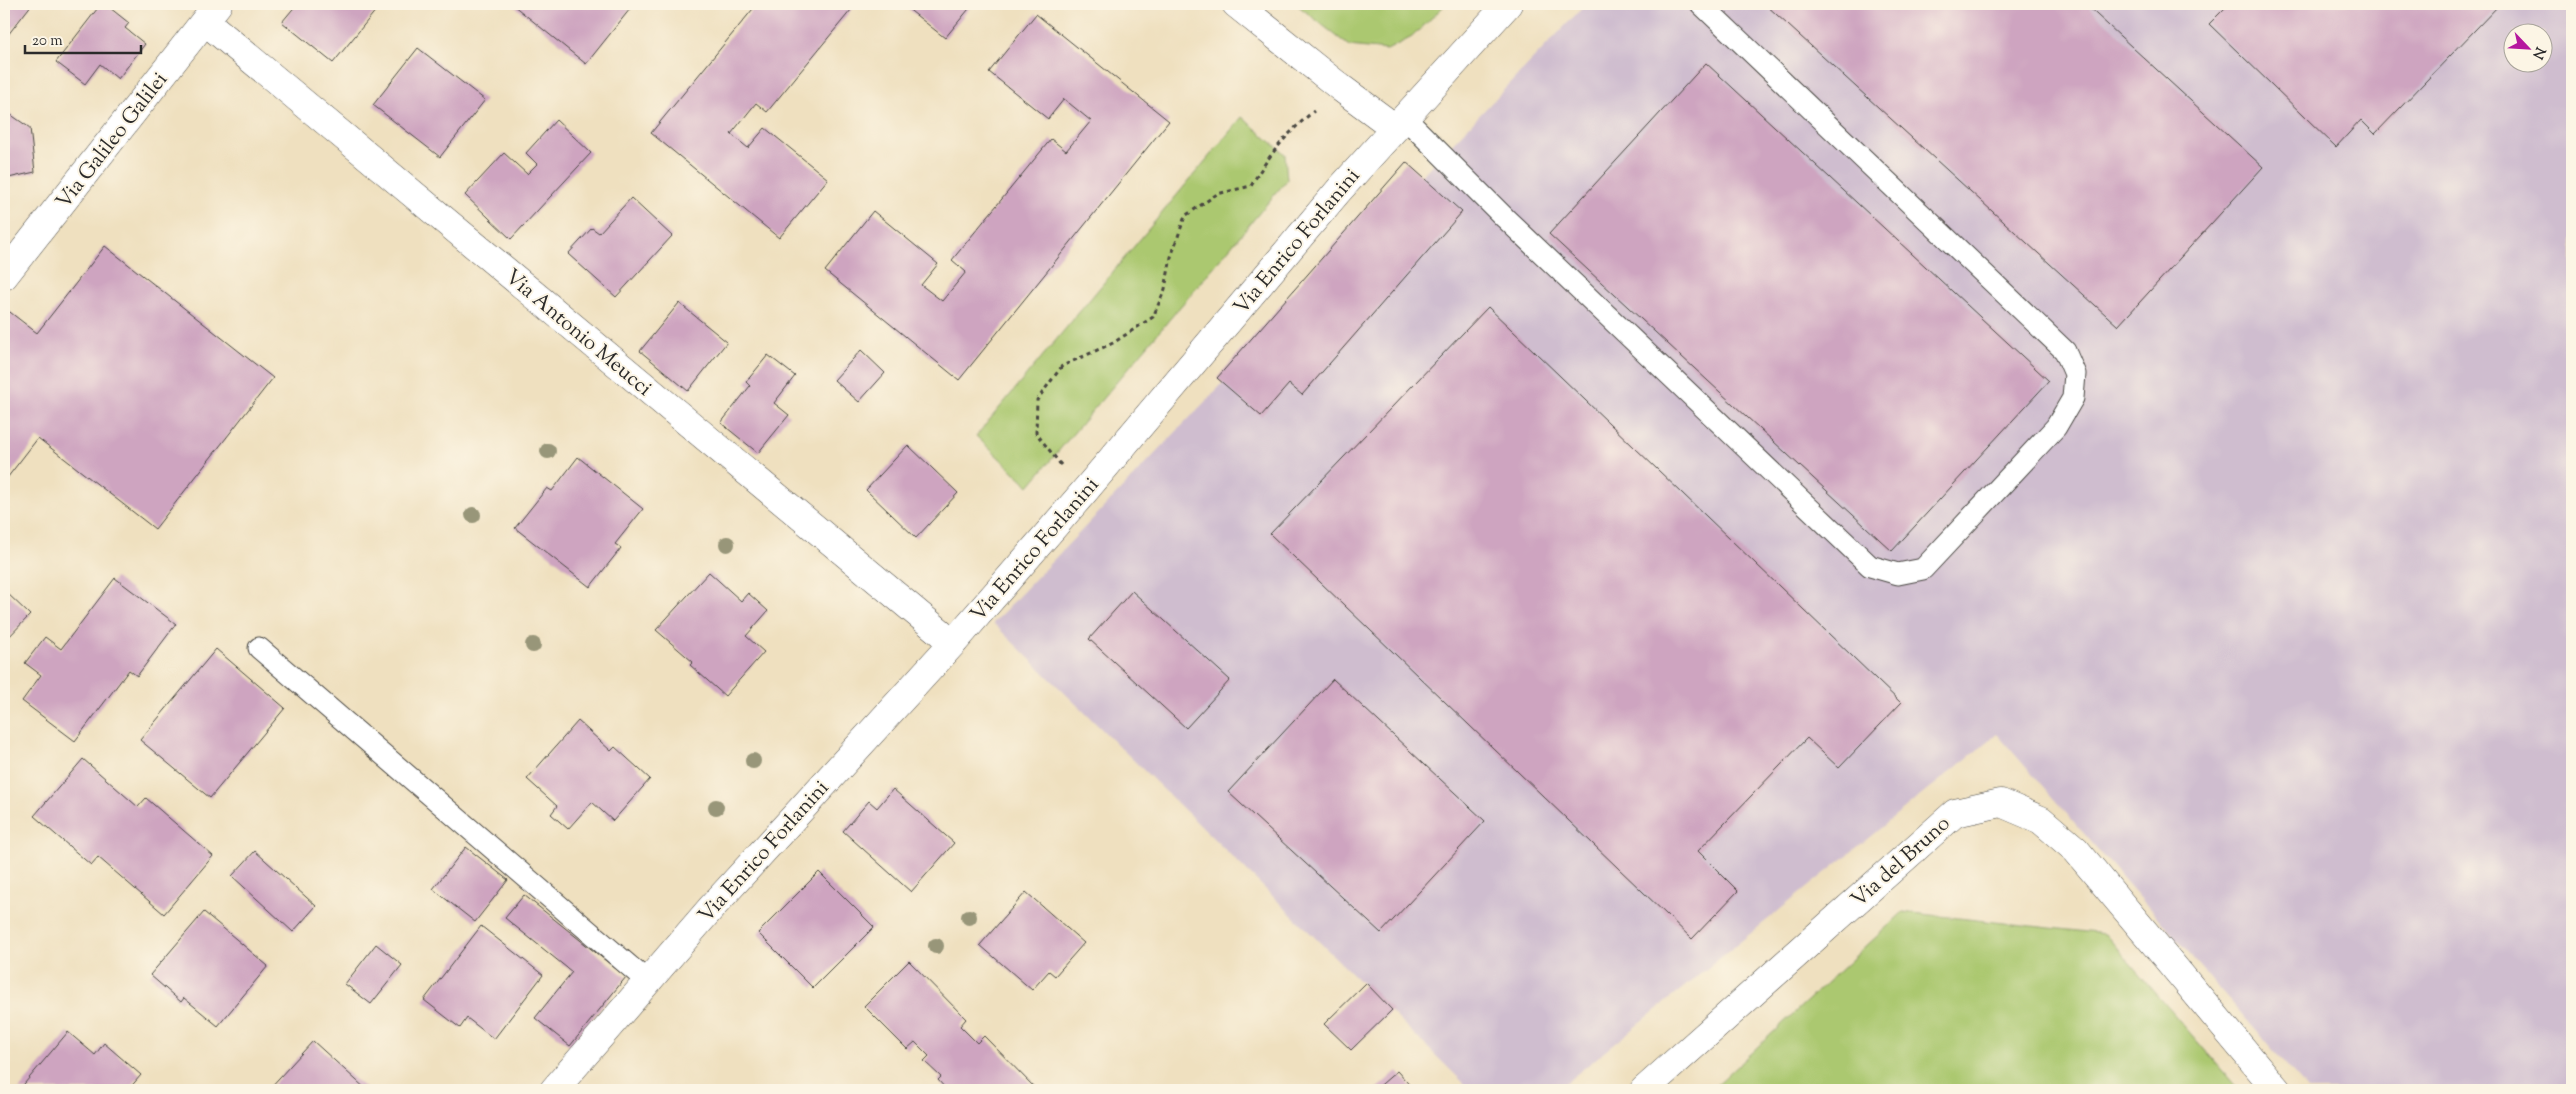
<svg xmlns="http://www.w3.org/2000/svg" width="2576" height="1094" viewBox="0 0 2576 1094" font-family="'Sorts Mill Goudy',serif">
<style>
.industrial{fill:#cfbdcf;fill-rule:evenodd}
.green{fill:#abc86f;stroke:#6b7a4d}
.building{fill:#cea4c0}
.lines{fill:none;stroke-linecap:round;stroke-linejoin:round}
.lane-casing{stroke:#484641;stroke-width:23}
.street-casing{stroke:#484641;stroke-width:29}
.path{stroke:#484641;stroke-width:3;stroke-dasharray:4 4;stroke-linecap:butt}
.lane{stroke:#fff;stroke-width:21}
.street{stroke:#fff;stroke-width:28}
.tree{fill:#989679}
.labels{text-anchor:middle;stroke-width:4;stroke-linejoin:round;paint-order:stroke}
.street-label{font-size:21px;fill:#2b2b2b;stroke:#fcf5e5}
</style>
<rect width="100%" height="100%" fill="#fcf5e5"/>
<filter id="ink" filterUnits="userSpaceOnUse"><feTurbulence type="fractalNoise" baseFrequency=".02" numOctaves="2"/><feDisplacementMap in="SourceGraphic" scale="10" xChannelSelector="R" yChannelSelector="G"/><feConvolveMatrix kernelMatrix="1 2 1 2 8 2 1 2 1" color-interpolation-filters="sRGB"/></filter>
<filter id="wash" filterUnits="userSpaceOnUse"><feTurbulence type="fractalNoise" baseFrequency=".0096" numOctaves="4" result="noise"/><feDisplacementMap in="SourceGraphic" scale="20" xChannelSelector="R" yChannelSelector="G"/><feGaussianBlur stdDeviation="1.12" result="paint"/><feColorMatrix in="noise" values="0 0 0 0 0 0 0 0 0 0 0 0 0 0 0 0 0 1.4 0 .05"/><feComposite in="paint" operator="in"/></filter>
<g filter="url(#wash)">
<rect width="100%" height="100%" fill="#efe0bf"/>
<!-- industrial -->
<path class="industrial" d="M1586,4H2572V1090H2308L1997,734L1557,1090H1471L993,623ZM2514,32H2544V62H2514Z"/>
<!-- green -->
<g class="green">
<polygon points="1296,4 1446,4 1412,37 1387,50 1349,46"/>
<polygon points="1242,117 1285,154 1287,180 1029,486 976,436"/>
<polygon points="1903,912 2105,934 2239,1090 1711,1090"/>
</g>
<g id="blocks">
<!-- building -->
<g class="building">
<polygon points="4,4 32,4 4,40"/>
<polygon points="101,4 105,4 129,23 125,28 145,44 118,79 100,64 85,84 56,62"/>
<polygon points="297,4 381,4 333,63 282,22"/>
<polygon points="515,4 634,4 586,64 513,5"/>
<polygon points="757,4 856,4 767,112 756,103 731,134 748,148 765,128 828,179 779,238 651,133"/>
<polygon points="902,4 973,4 945,38"/>
<polygon points="1765,4 2085,4 2263,167 2118,326"/>
<polygon points="2229,4 2500,4 2375,134 2361,120 2336,147 2209,24"/>
<polygon points="1036,14 1169,121 959,380 825,271 873,211 938,264 921,285 942,301 966,272 952,260 1051,139 1066,151 1091,121 1064,99 1048,119 989,72"/>
<polygon points="418,48 485,100 440,157 373,105"/>
<polygon points="1706,63 2049,381 1892,551 1549,234"/>
<polygon points="4,110 30,128 35,172 4,179"/>
<polygon points="556,120 591,153 511,239 465,195 504,153 527,174 537,164 526,153"/>
<polygon points="1406,162 1462,212 1302,395 1289,384 1261,416 1217,378"/>
<polygon points="631,198 672,236 616,297 568,254 592,228 599,233"/>
<polygon points="105,246 273,378 155,529 38,438 4,482 4,311 6,309 37,333"/>
<polygon points="679,303 727,342 688,391 640,351"/>
<polygon points="1488,307 1901,703 1839,768 1807,738 1698,851 1738,891 1692,939 1270,534"/>
<polygon points="861,350 885,373 859,402 834,380"/>
<polygon points="768,355 795,376 774,403 789,415 758,453 721,423 750,386 746,382"/>
<polygon points="908,445 958,493 916,538 866,490"/>
<polygon points="578,457 643,509 615,544 621,548 590,587 515,528 547,488 552,491"/>
<polygon points="709,572 741,601 748,593 768,611 746,636 764,652 725,696 690,665 693,662 656,630"/>
<polygon points="115,578 176,624 137,676 129,670 75,741 22,701 41,675 25,663 45,637 61,649"/>
<polygon points="4,590 30,615 4,642"/>
<polygon points="1132,591 1230,680 1186,728 1089,639"/>
<polygon points="216,649 285,708 210,798 140,740"/>
<polygon points="1333,679 1485,821 1381,933 1228,792"/>
<polygon points="578,721 611,751 615,747 650,779 613,821 592,802 568,829 551,814 557,806 527,779"/>
<polygon points="83,759 138,807 146,798 213,856 164,914 98,857 91,865 34,816"/>
<polygon points="893,789 954,843 911,892 843,831 869,801 877,808"/>
<polygon points="466,847 508,880 475,922 433,889"/>
<polygon points="255,851 316,906 293,932 232,876"/>
<polygon points="819,872 874,927 813,988 758,933"/>
<polygon points="1026,892 1084,943 1055,976 1049,971 1032,990 980,945"/>
<polygon points="524,895 626,977 570,1046 535,1018 572,972 505,918"/>
<polygon points="204,912 268,966 218,1026 184,998 181,1002 150,975"/>
<polygon points="481,926 543,975 494,1039 467,1018 460,1028 424,1000"/>
<polygon points="376,944 402,965 371,1004 345,984"/>
<polygon points="909,961 966,1019 960,1026 977,1043 984,1036 1037,1090 947,1090 938,1080 941,1077 924,1061 929,1056 915,1042 907,1049 864,1006"/>
<polygon points="1366,983 1392,1010 1351,1050 1324,1024"/>
<polygon points="68,1032 95,1055 104,1043 141,1075 128,1090 19,1090"/>
<polygon points="313,1041 367,1090 268,1090"/>
<polygon points="1397,1071 1414,1090 1375,1090"/>
</g>
</g>
</g>
<g filter="url(#ink)">
<use href="#blocks" fill-opacity="0" stroke="#484641" stroke-width="1"/>
<g class="lines">
<defs>
<g id="lane">
<polyline points="1404,117 1505,218 1870,566 1898,574 1923,569 2056,427 2073,398 2075,374 2065,351 1701,4"/>
<polyline points="259,648 648,982"/>
</g>
<g id="street">
<polyline points="1236,4 1341,88 1395,128"/>
<polyline points="205,21 953,643"/>
<polyline points="4,276 218,4"/>
<polyline points="554,1090 712,907 953,643 1083,493 1340,189 1508,4"/>
<polyline points="1644,1090 1955,813 2001,803 2041,820 2076,850 2277,1090"/>
</g>
</defs>
<!-- lane casing -->
<use href="#lane" class="lane-casing"/>
<!-- street casing -->
<use href="#street" class="street-casing"/>
<!-- path -->
<path class="path" d="M1061,465L1036,433L1037,400L1062,366L1113,343L1153,317L1165,289L1171,257L1185,216L1217,194L1251,186C1268,156 1287,133 1314,111"/>
<!-- lane -->
<use href="#lane" class="lane"/>
<!-- street -->
<use href="#street" class="street"/>
</g>
<!-- trees -->
<g class="tree">
<circle cx="548" cy="451" r="8"/>
<circle cx="473" cy="515" r="8"/>
<circle cx="727" cy="544" r="8"/>
<circle cx="533" cy="645" r="8"/>
<circle cx="753" cy="761" r="8"/>
<circle cx="716" cy="807" r="8"/>
<circle cx="969" cy="917" r="8"/>
<circle cx="936" cy="946" r="8"/>
</g>
</g>
<g class="labels">
<!-- street labels -->
<g class="street-label">
<text transform="translate(111 140) rotate(-52)" y="7">Via Galileo Galilei</text>
<text transform="translate(1296 241) rotate(-50)" y="7">Via Enrico Forlanini</text>
<text transform="translate(579 332) rotate(40)" y="7">Via Antonio Meucci</text>
<text transform="translate(1034 549) rotate(-49)" y="7">Via Enrico Forlanini</text>
<text transform="translate(763 851) rotate(-48)" y="7">Via Enrico Forlanini</text>
<text transform="translate(1900 861) rotate(-42)" y="7">Via del Bruno</text>
</g>
</g>
<!-- margin -->
<rect width="2576" height="1094" fill="none" stroke="#fcf5e5" stroke-width="20"/>
<!-- north arrow -->
<g transform="translate(2528 48) rotate(115)"><circle r="24" fill="#fcf5e5" stroke="#a8a49b"/>
<path d="M0-4L9 19L0 12L-9 19Z" fill="#b5179e"/>
<text y="-8" font-size="14" font-weight="bold" text-anchor="middle" fill="#2b2b2b">N</text>
</g>
<!-- scale -->
<path d="M25 45v8h116v-8" fill="none" stroke="#2b2b2b" stroke-width="2.5"/>
<text x="32" y="45" font-size="15" fill="#2b2b2b" stroke="#fcf5e5" stroke-width="4" paint-order="stroke">20 m</text>
</svg>
